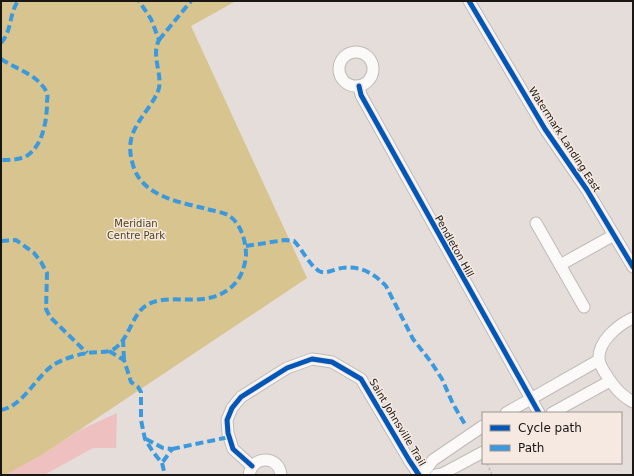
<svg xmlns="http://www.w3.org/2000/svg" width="634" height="476" viewBox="0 0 634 476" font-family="'DejaVu Sans',sans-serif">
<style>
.green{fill:#d8c48f}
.water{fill:#eec0c0}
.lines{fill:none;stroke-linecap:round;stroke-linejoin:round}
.minor-casing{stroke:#c0bab7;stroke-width:13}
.path{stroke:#bfbdbc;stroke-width:1.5;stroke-dasharray:3 2;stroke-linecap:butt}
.minor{stroke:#fbfaf9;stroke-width:11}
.quiet{stroke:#3b9ade;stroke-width:4;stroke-dasharray:8 4;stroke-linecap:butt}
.cycleway-casing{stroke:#f5e9e1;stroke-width:8}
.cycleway{stroke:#0057b8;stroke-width:5}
.labels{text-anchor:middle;stroke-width:3;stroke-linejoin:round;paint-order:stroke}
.street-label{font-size:10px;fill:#1a1613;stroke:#f5e9e1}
.park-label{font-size:10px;fill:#4e4116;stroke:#f5e9e1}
</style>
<rect width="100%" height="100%" fill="#e4ddd9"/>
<!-- green -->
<polygon class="green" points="1,1 236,1 191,26 307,278 12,475 1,475"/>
<!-- water -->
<polygon class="water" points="117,413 116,448 93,448 44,475 5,475 43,454 80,430"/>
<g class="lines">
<defs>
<g id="minor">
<polyline points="469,1 545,129 587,190 633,267"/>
<circle cx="356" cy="69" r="17"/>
<polyline points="359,86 361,95 539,413"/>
<polyline points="536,223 584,307"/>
<polyline points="560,265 614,235"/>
<path d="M633,318C618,325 598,341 599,359C599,367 616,390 623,395C626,398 630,400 633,402"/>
<polyline points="506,413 599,360"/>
<polyline points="552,413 610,381"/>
<polyline points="252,466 233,449 228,433 227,420 232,408 241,397 287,368 312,359 332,362 361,379 409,460 419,475"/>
<path d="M249,475C252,455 279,455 281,475"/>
<polyline points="422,475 433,460 483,426"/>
<polyline points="436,475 442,474 483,452"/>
</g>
</defs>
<!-- minor casing -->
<use href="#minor" class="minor-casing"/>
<!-- path -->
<polyline class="path" points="487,463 492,475"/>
<!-- minor -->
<use href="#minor" class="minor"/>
<!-- quiet -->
<g class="quiet">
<polyline points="159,40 191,1"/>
<path d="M1,43C12,31 9,14 18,1"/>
<path d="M1,59C16,69 39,75 47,93C48,96 47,100 47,102C47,120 43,147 25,157C17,160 9,160 1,160"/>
<polyline points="1,241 16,240 34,253 41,262 47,273 46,309 50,317 87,353"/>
<path d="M246,246L285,240L294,241C302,249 310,266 319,271C325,274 331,271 337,269C357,264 373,272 386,286L413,339L431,362L442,379L453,404L466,426"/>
<polyline points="123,339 124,360"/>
<polyline points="109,351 124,360 131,382 138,387 141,392 141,420 145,439 153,452 162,463 165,475"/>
<path d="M1,410C23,406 35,378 53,365C63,359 76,355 87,353C96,351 106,354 114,349C129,339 131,318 144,307C166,290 202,310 229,289C240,281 245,268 246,255C246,241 241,223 228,215C222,212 214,211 207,209C180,202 142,197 133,165C125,139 135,127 149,107C153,101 157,95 159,88C162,72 151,56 159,40L151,19L139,1"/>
<polyline points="146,439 163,448 172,449 162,463"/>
<polyline points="172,449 229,437"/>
</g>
<defs>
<g id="cycleway">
<polyline points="469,1 545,129 587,190 633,267"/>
<polyline points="359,86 361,95 539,413"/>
<polyline points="252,466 233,449 228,433 227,420 232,408 241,397 287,368 312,359 332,362 361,379 409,460 419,475"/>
</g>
</defs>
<!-- cycleway casing -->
<use href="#cycleway" class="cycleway-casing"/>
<!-- cycleway -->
<use href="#cycleway" class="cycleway"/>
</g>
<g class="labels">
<!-- street labels -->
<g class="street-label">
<text transform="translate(565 139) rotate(57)" y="4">Watermark Landing East</text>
<text transform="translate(455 246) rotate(61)" y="4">Pendleton Hill</text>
<text transform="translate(398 422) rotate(59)" y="4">Saint Johnsville Trail</text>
</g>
<!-- park labels -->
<g class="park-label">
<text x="136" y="227">Meridian<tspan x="136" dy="12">Centre Park</tspan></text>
</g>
</g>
<!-- border -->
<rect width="634" height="476" fill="none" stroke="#1a1613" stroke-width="4"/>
<!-- legend -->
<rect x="482" y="412" width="140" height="52" fill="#f5e9e1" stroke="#9d958f"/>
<rect x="490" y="425" width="20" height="6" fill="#0057b8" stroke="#9d958f"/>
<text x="518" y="432" font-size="12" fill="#1a1613">Cycle path</text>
<rect x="490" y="445" width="20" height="6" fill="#3b9ade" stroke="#9d958f"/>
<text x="518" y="452" font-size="12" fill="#1a1613">Path</text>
</svg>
